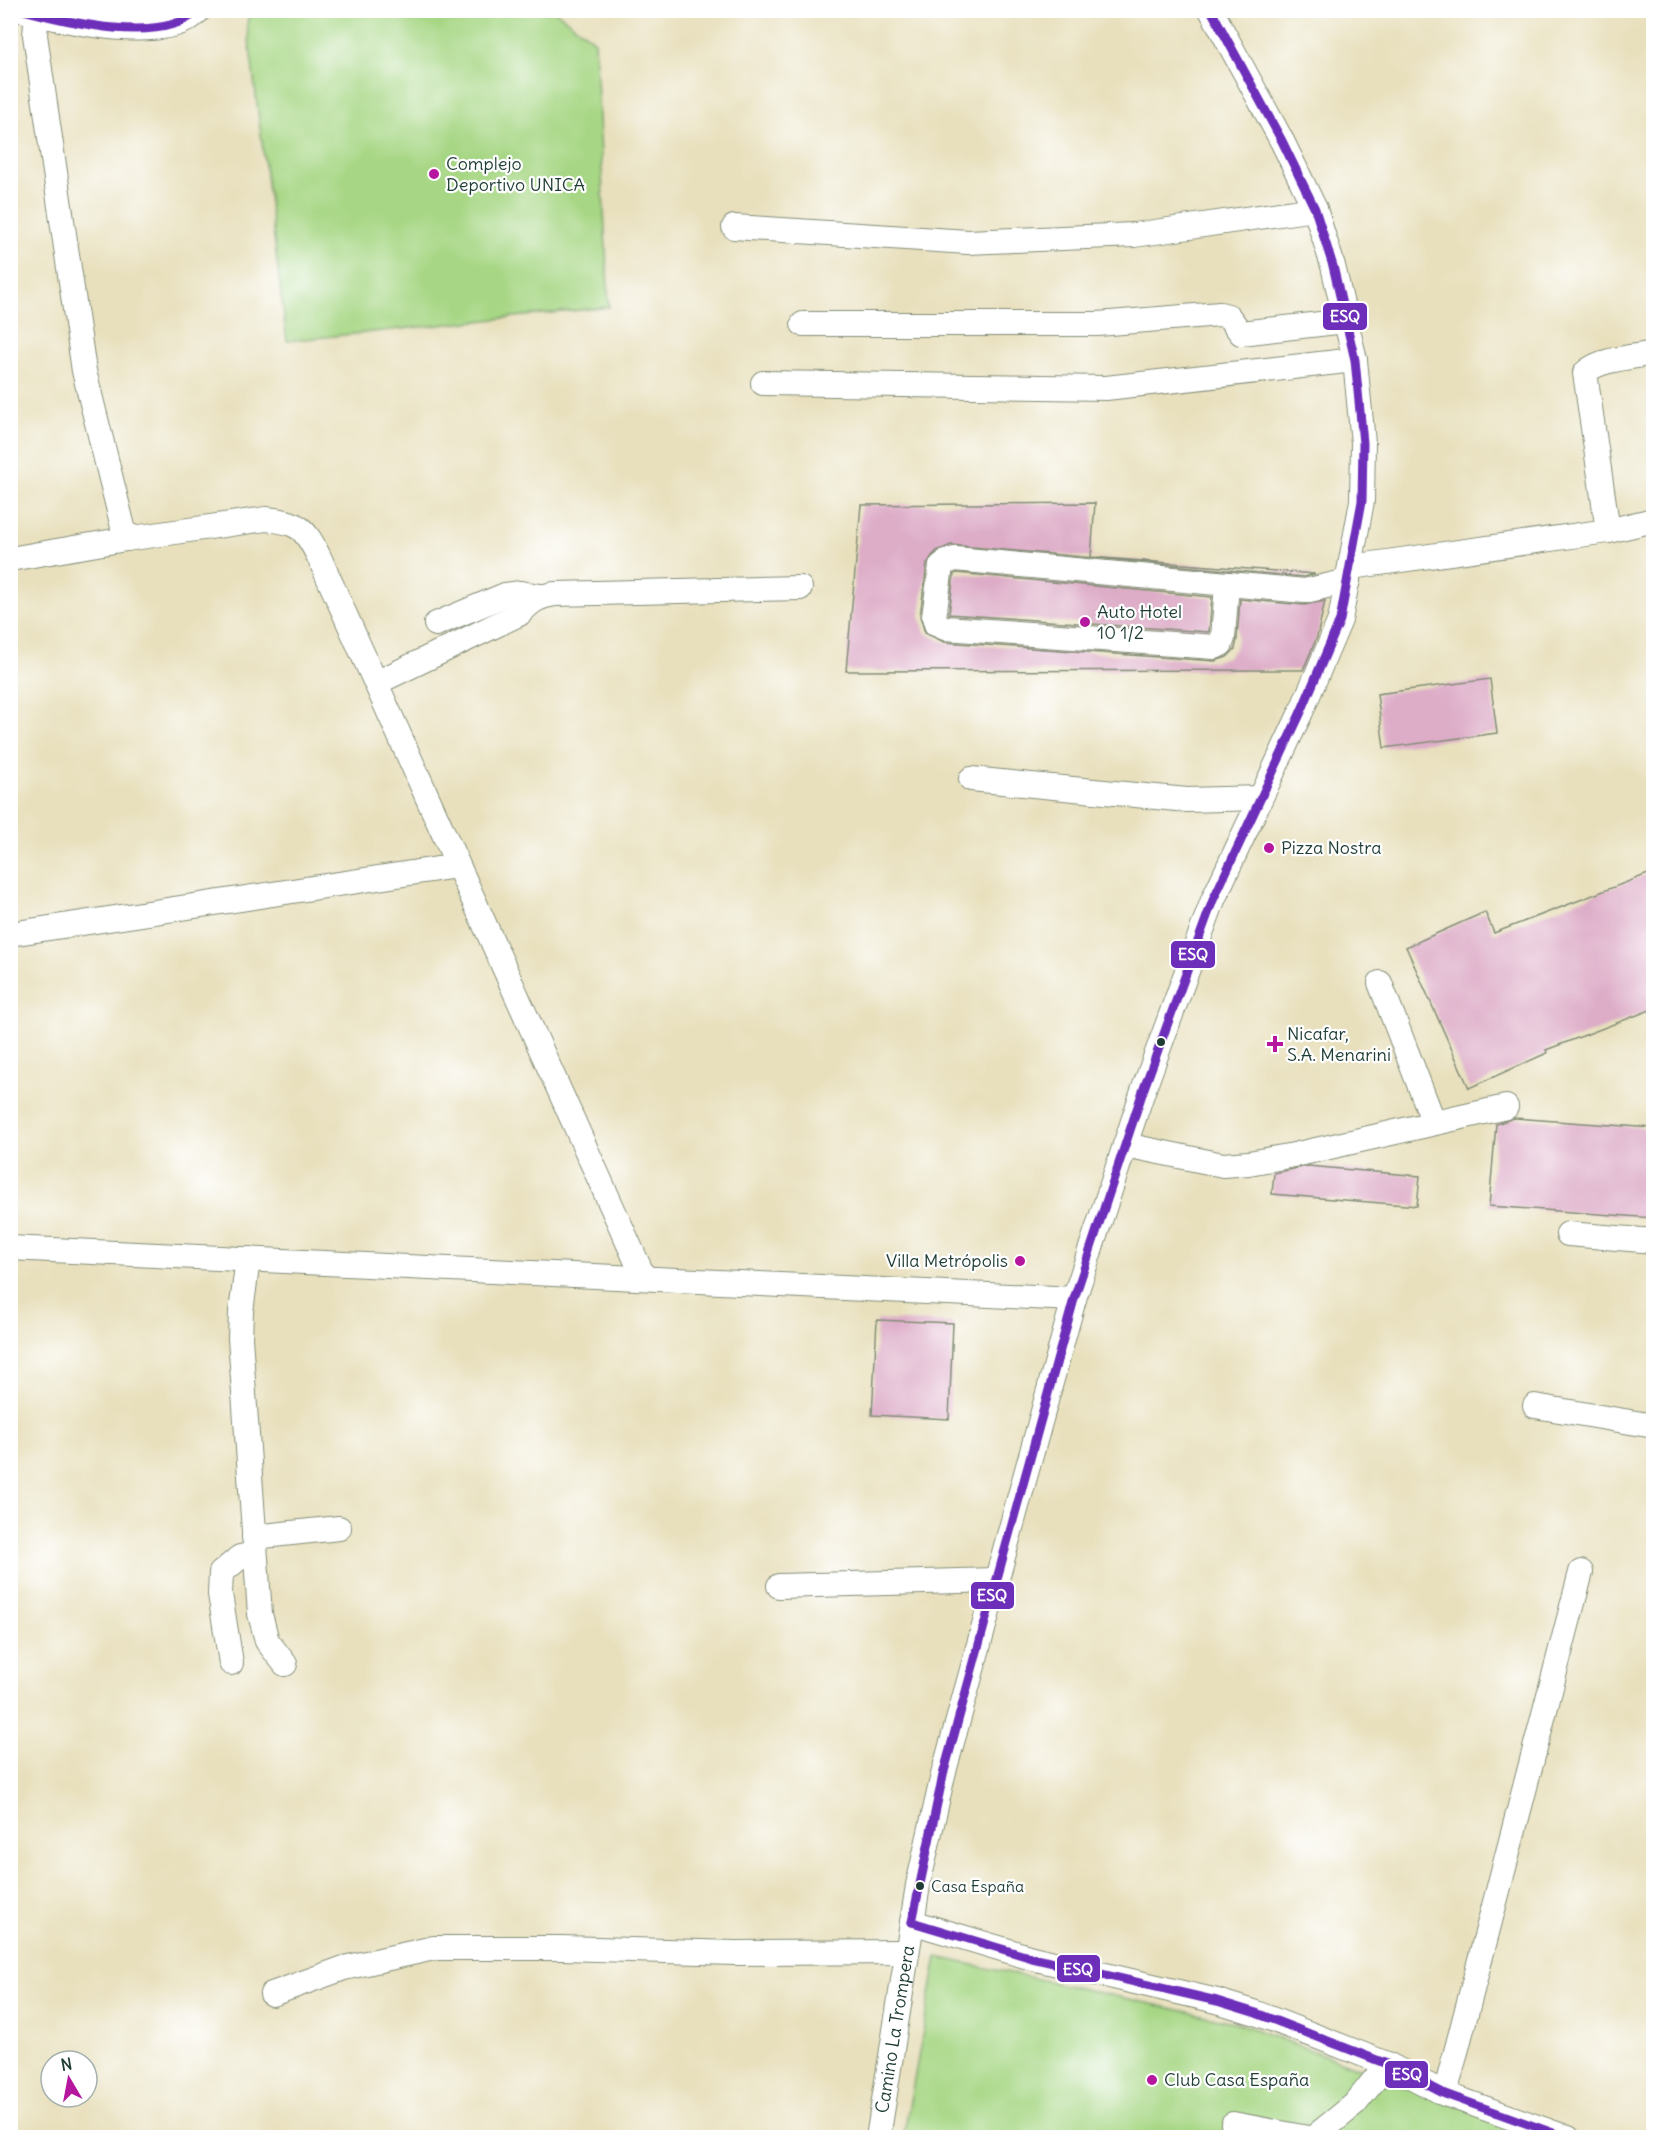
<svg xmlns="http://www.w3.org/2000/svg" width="1664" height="2148" viewBox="0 0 1664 2148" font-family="Delius,sans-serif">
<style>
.garden{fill:#a7d785;stroke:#638a5c;stroke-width:1.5}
.building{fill:#ddacc7}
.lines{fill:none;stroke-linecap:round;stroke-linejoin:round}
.minor-casing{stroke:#848e78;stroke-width:26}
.minor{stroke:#fff;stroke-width:24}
.bus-1-casing{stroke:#fff;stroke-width:14}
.bus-1{stroke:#6d2fba;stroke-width:9}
.poi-dot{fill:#b5179e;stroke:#fff;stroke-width:2}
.bus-dot{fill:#1f3d34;stroke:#fff;stroke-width:2}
.labels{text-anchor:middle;stroke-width:4.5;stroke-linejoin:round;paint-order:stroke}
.bus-label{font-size:16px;fill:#1f3d34;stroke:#fff;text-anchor:start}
.poi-label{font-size:18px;fill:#1f3d34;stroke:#fff;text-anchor:start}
.street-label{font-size:18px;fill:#1f3d34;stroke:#fff}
.line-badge{stroke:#fff;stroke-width:2}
.badge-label{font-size:16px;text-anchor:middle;font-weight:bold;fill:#fff}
</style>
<rect width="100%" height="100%" fill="#fff"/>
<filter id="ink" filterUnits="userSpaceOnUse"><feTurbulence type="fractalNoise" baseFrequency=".0167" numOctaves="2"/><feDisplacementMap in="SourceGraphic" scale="12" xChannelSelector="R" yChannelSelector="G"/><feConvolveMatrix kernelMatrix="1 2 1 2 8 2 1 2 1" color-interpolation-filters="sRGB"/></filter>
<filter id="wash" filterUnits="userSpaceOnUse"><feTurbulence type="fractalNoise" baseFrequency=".008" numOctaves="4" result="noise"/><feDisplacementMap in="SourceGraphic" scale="24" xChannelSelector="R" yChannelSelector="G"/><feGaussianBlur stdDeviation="1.35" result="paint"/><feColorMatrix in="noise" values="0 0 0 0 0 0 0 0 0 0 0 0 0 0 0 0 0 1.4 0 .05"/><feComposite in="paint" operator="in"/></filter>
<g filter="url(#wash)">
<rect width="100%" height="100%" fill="#e8e0bd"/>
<!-- garden -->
<g class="garden">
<polygon points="250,10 555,11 595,41 609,307 287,341 247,24"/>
<polygon points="937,1957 1238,2023 1544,2137 903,2138"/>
</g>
<g id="blocks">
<!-- building -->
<g class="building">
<polygon points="1095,503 1091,557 1315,574 1304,577 951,545 937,551 932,556 927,564 920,616 925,633 944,642 1215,661 1227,657 1235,649 1237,639 1240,599 1304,605 1325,601 1317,637 1303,670 846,671 861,505"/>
<polygon points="957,573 1212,597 1209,632 949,614 954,574"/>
<polygon points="1490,679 1497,733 1384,748 1377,694"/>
<polygon points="1653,872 1653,1009 1546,1050 1547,1053 1469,1088 1406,947 1485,912 1494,933"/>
<polygon points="1514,1118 1653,1128 1653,1218 1489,1206 1496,1124"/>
<polygon points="1308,1166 1420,1176 1417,1206 1272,1194 1274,1173"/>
<polygon points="877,1320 953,1323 949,1419 872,1415"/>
</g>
</g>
</g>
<g filter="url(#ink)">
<use href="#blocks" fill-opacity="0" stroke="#848e78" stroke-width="1.5"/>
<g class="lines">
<defs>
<g id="minor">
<path d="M21,10C62,21 151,40 188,19C192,17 196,13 199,10"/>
<polyline points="37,14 35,35 84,371 126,539"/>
<polyline points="734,227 968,242 1134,235 1315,209"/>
<polyline points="803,324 1098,324 1220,314 1228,316 1241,333 1346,321"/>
<polyline points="763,383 1106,388 1355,360"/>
<path d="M1608,531L1585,373C1598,359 1634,357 1654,353"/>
<path d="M10,559L126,539L266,519C299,522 305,528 319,557L644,1278"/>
<polyline points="1351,567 1608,531 1654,520"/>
<polyline points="1227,584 1223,638 1221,644 1215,647 945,628 936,624 934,617 941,566 946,562 955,559 1305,591 1348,581"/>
<polyline points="436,624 505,595 521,593 541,596"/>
<path d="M376,683L519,614C531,602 538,596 555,594L800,588"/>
<polyline points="971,779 1187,800 1260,798"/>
<polyline points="10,934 457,866"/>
<polyline points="1380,983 1434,1123"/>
<polyline points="1125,1145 1223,1165 1249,1163 1294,1155 1506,1107"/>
<polyline points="1568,1234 1654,1241"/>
<polyline points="10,1248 1074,1299"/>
<polyline points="248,1259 241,1312 240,1338 260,1614 267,1641 285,1664"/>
<polyline points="1535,1406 1654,1426"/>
<polyline points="254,1537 339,1528"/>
<polyline points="779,1586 996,1580"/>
<polyline points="231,1663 220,1594 221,1573 240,1557 255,1554"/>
<polyline points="912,1922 1032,1958 1217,2001 1256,2013 1387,2064 1445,2094 1568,2138"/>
<polyline points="272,1994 344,1968 434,1948 562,1948 735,1953 907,1952"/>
<polyline points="1445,2094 1581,1572"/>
<polyline points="1233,2124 1308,2138"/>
<path id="s1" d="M878,2138L918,1885L943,1775L1074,1299L1143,1091L1213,900L1301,712L1340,620L1362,501L1363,443L1355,360L1333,266L1315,209L1282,141L1211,10"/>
<polyline points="1313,2138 1355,2104 1387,2064"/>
</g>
</defs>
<!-- minor casing -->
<use href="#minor" class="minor-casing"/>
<!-- minor -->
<use href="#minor" class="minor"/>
<defs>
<g id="bus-1">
<path d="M23,10C68,22 162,46 198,10"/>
<polyline points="912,1922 943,1775 1074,1299 1143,1091 1213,900 1301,712 1340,620 1362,501 1363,443 1355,360 1333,266 1315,209 1282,141 1211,10"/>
<polyline points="912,1922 1032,1958 1217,2001 1256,2013 1387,2064 1445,2094 1567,2138"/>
</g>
</defs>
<!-- bus-1 casing -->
<use href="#bus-1" class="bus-1-casing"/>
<!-- bus-1 -->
<use href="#bus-1" class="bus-1"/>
</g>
</g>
<!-- markers -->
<g class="poi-dot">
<circle cx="434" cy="174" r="6"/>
<circle cx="1085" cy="622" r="6"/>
<circle cx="1269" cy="848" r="6"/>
<path d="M1272 1035h6v6h6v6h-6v6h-6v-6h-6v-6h6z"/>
<circle cx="1020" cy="1261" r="6"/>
<circle cx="1152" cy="2080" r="6"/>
</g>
<g class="bus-dot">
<circle cx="1161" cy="1042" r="5"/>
<circle cx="920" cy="1886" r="5"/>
</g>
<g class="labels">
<!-- bus labels -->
<g class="bus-label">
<text x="931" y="1892">Casa España</text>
</g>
<!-- poi labels -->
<g class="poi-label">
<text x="446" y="170">Complejo<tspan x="446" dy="21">Deportivo UNICA</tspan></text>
<text x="1097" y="618">Auto Hotel<tspan x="1097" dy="21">10 1/2</tspan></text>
<text x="1281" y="854">Pizza Nostra</text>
<text x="1287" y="1040">Nicafar,<tspan x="1287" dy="21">S.A. Menarini</tspan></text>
<text x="1008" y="1267" text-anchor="end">Villa Metrópolis</text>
<text x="1164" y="2086">Club Casa España</text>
</g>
<!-- street labels -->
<g class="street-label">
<text dy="6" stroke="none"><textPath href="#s1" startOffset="110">Camino La Trompera</textPath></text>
</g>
</g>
<g class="line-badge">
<rect x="1322" y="302" width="46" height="29" rx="6" fill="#6d2fba"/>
<rect x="1170" y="940" width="46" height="29" rx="6" fill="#6d2fba"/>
<rect x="970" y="1581" width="45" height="29" rx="6" fill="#6d2fba"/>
<rect x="1056" y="1954" width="45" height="29" rx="6" fill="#6d2fba"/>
<rect x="1384" y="2060" width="45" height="29" rx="6" fill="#6d2fba"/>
</g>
<g class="badge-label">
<text x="1345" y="322">ESQ</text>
<text x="1193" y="960">ESQ</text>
<text x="992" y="1601">ESQ</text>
<text x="1078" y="1975">ESQ</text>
<text x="1407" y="2080">ESQ</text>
</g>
<!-- margin -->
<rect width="1664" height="2148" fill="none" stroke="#fff" stroke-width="36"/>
<!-- north arrow -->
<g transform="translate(69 2079) rotate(350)"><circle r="28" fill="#ffffff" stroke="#a5b1ae" stroke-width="1.5"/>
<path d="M0-4.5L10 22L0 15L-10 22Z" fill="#b5179e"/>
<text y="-9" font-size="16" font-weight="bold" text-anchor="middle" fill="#1f3d34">N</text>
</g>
</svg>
